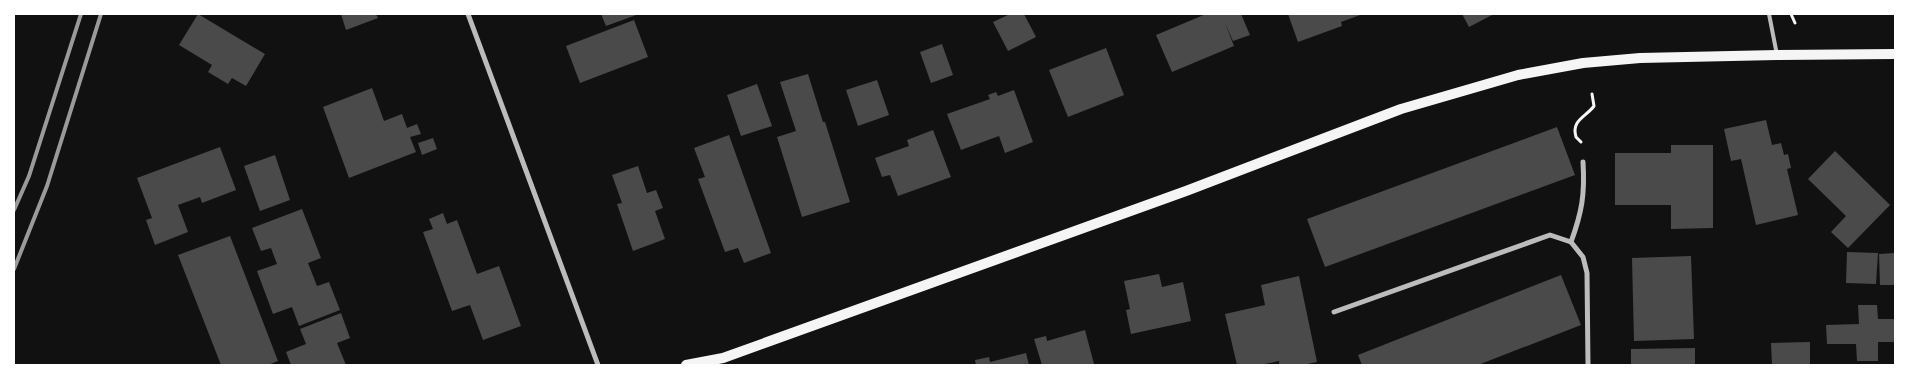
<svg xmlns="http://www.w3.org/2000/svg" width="1909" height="379" viewBox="0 0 1909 379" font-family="'Nunito Sans',sans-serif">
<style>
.building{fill:#4a4a4a}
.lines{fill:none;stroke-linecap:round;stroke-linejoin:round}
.path{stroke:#f5f5f5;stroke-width:3}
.service{stroke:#bcbcbc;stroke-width:4}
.minor{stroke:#bcbcbc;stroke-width:5}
.secondary{stroke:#f5f5f5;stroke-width:10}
.rail{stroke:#9a9a9a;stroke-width:4}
</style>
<rect width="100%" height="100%" fill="#111"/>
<!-- building -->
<g class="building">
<polygon points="198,14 265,54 246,86 232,78 228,84 208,72 212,65 179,45"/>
<polygon points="341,14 376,14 378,18 346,30"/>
<polygon points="601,14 639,14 606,26"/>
<polygon points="1010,14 1024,14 1036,37 1008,51 993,22"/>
<polygon points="1206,14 1241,14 1250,35 1233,41 1225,23 1234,46 1172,72 1156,35"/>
<polygon points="1288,14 1363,14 1341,22 1342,26 1298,42"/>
<polygon points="1462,14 1494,14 1469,27"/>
<polygon points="634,20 648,57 580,83 566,46"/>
<polygon points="942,44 953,75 931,83 920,52"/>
<polygon points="1106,48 1124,95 1068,117 1049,70"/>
<polygon points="808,74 823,122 825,122 850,202 802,217 777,137 796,131 780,82"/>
<polygon points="877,80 889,115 858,126 846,90"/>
<polygon points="757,84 772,126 741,136 727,95"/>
<polygon points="372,88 384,121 402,114 407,128 417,124 421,134 410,137 416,152 349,178 323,107"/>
<polygon points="1014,90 1033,142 1005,153 999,136 961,150 947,114 990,99 988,95 996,92 998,96"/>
<polygon points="1766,120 1772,145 1781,143 1784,155 1788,154 1791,168 1787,169 1798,215 1756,225 1741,159 1731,161 1724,129"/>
<polygon points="1557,127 1575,175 1325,267 1307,219"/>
<polygon points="933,130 951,177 898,196 890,175 882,177 875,158 909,146 907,140"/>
<polygon points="729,135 771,253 744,263 738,248 725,252 698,179 705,177 694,148"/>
<polygon points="433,138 437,149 422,155 418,143"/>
<polygon points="1671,145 1713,145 1713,228 1671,229 1671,205 1615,205 1615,153 1671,153"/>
<polygon points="220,147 236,190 202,203 200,197 178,205 188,232 155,245 146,220 152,218 137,178"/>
<polygon points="1835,151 1890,205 1848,248 1831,232 1846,216 1808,179"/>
<polygon points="275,155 290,200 260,211 244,166"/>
<polygon points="638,166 647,193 656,190 663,208 655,211 665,239 633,251 617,204 622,203 612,175"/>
<polygon points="302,209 321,258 308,263 317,286 329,282 340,310 299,326 292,307 273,314 257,271 277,264 271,248 261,251 252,228"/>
<polygon points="443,213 447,224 457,220 477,274 499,266 521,326 483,340 470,305 452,311 423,232 433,229 429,219"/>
<polygon points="230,236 278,361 268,365 221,365 178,255"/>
<polygon points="1847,252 1878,253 1876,284 1846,283"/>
<polygon points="1895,253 1895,285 1880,285 1879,254"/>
<polygon points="1691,256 1694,339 1634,341 1632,258"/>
<polygon points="1159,274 1162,287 1183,282 1191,321 1131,334 1126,310 1130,309 1124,281"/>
<polygon points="1561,275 1581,325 1478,365 1362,365 1358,355"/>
<polygon points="1299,276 1317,362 1303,365 1279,365 1279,361 1260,365 1237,365 1225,314 1265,305 1261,285"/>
<polygon points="1858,305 1877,305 1878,319 1894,319 1894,342 1878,342 1878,361 1857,361 1856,344 1827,344 1826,325 1859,324"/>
<polygon points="341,313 350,338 337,343 346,365 291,365 286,352 306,344 300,329"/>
<polygon points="1085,330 1094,364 1042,365 1034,339 1046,336 1047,341"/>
<polygon points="1810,342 1810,365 1772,365 1771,343"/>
<polygon points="1695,348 1695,365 1631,365 1631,349"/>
<polygon points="1026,353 1029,365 976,365 975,360 989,357 990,362"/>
</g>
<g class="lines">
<!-- path -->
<g class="path">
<polyline points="1791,14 1795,23"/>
<path d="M1581,142L1576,137C1571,120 1586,117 1594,106L1592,94"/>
</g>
<!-- service -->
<polyline class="service" points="1769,14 1777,55"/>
<!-- minor -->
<g class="minor">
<polyline points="468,14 598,365"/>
<path d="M1571,242C1582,212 1585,194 1583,162"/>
<polyline points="1334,312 1550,235 1571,242 1583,257 1587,273 1588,365"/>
</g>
<!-- secondary -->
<polyline class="secondary" points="686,365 723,358 1186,191 1401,109 1518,75 1583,63 1640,58 1777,55 1895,54"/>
<!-- rail -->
<g class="rail">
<polyline points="14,210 29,176 81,14"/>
<polyline points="14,269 47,186 101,14"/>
</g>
</g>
<!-- border -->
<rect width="1909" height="379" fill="none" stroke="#ffffff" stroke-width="30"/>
</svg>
